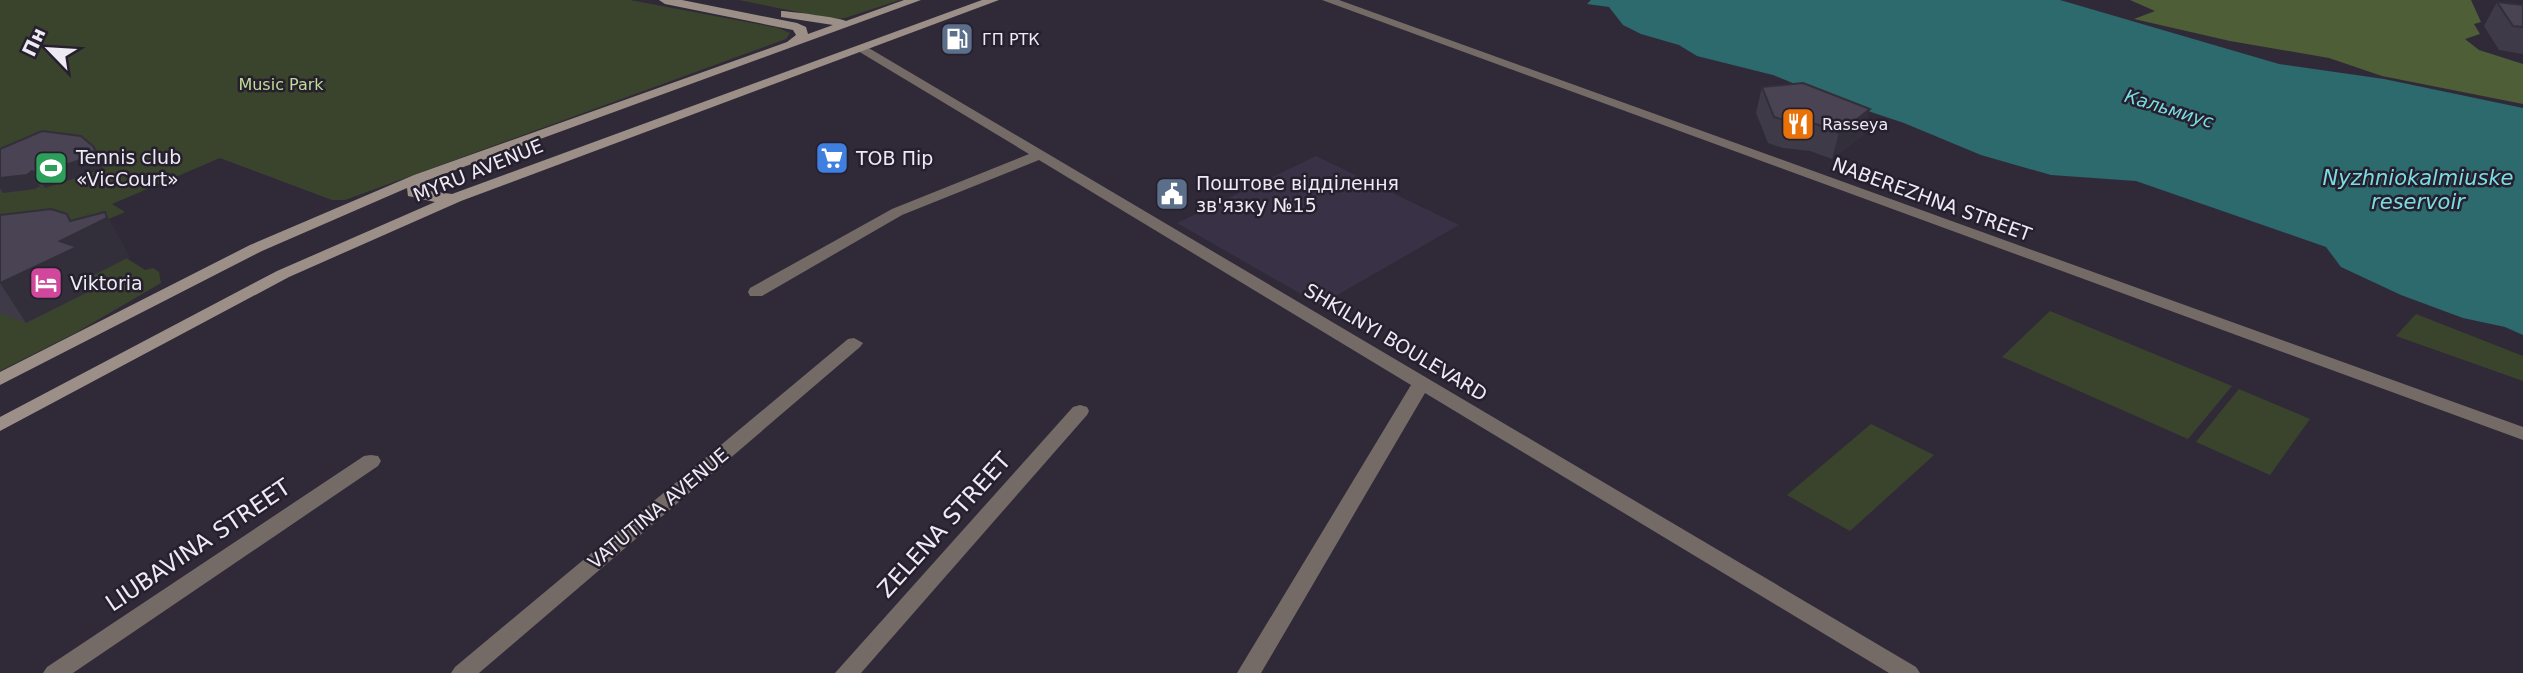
<svg xmlns="http://www.w3.org/2000/svg" width="2523" height="673" viewBox="0 0 2523 673" font-family="'DejaVu Sans',sans-serif">
<style>
.built{fill:#393145}
.green{fill:#3a442c}
.forest{fill:#4e5e36}
.water{fill:#2c6a6e}
.lines{fill:none;stroke-linecap:round;stroke-linejoin:round}
.minor{fill:#746b67;fill-rule:evenodd}
.tertiary{fill:#746b67;fill-rule:evenodd}
.secondary{fill:#9b8f88;fill-rule:evenodd}
.wall{fill:#3f3a47}
.shaded-wall{fill:#332f3a}
.building{fill:#494353;stroke:#332f3a;stroke-width:2}
.labels{text-anchor:middle;stroke-width:5;stroke-linejoin:round;paint-order:stroke}
.far-poi-label{font-size:16px;fill:#eeeaf3;stroke:#26202e;text-anchor:start}
.far-park-label{font-size:16px;fill:#c1db98;stroke:#26202e}
.far-water-label{font-size:18px;font-style:italic;fill:#7bdde4;stroke:#26202e}
.poi-label{font-size:19px;fill:#eeeaf3;stroke:#26202e;text-anchor:start}
.street-label{font-size:19px;fill:#eeeaf3;stroke:#26202e}
.water-label{font-size:21px;font-style:italic;fill:#7bdde4;stroke:#26202e}
.near-street-label{font-size:23px;fill:#eeeaf3;stroke:#26202e}
</style>
<rect width="100%" height="100%" fill="#302a38"/>
<!-- built -->
<polygon class="built" points="1316,156 1459,225 1320,305 1177,223"/>
<!-- green -->
<g class="green">
<polygon points="0,0 630,0 778,28 790,33 786,39 345,200 332,200 220,158 112,204 125,212 83,230 145,270 153,268 159,272 161,283 77,332 0,371"/>
<polygon points="739,0 900,0 845,18 832,19"/>
<polygon points="2050,311 2232,386 2188,439 2002,357"/>
<polygon points="2416,314 2523,356 2523,381 2396,336"/>
<polygon points="2239,389 2310,419 2270,475 2196,442"/>
<polygon points="1871,424 1934,455 1850,531 1787,495"/>
</g>
<!-- forest -->
<polygon class="forest" points="2130,0 2471,0 2481,22 2474,24 2480,34 2465,39 2479,50 2523,64 2523,104 2382,76 2329,58 2230,41 2134,19 2155,11"/>
<!-- water -->
<polygon class="water" points="1591,0 2060,0 2279,64 2384,79 2523,108 2523,335 2505,327 2463,318 2401,295 2341,267 2326,247 2136,181 2051,175 1981,155 1904,123 1832,99 1773,75 1697,56 1679,45 1641,34 1623,25 1609,7 1587,4"/>
<g class="lines">
<!-- minor -->
<g class="minor">
<polygon points="862,44 1916,667 1920,673 1889,673 1425,393 1261,673 1237,673 1411,385 1039,160 902,215 762,296 750,296 748,292 750,288 892,209 1029,154 858,51 856,48"/>
<polygon points="854,338 863,343 860,347 479,673 451,673 455,667 848,339"/>
<polygon points="1080,405 1087,407 1089,411 1087,415 861,673 835,673 1073,407"/>
<polygon points="371,455 378,456 381,461 378,466 73,673 43,673 47,667 364,456"/>
</g>
<!-- tertiary -->
<polygon class="tertiary" points="1322,0 1339,0 2523,427 2523,440"/>
<!-- secondary -->
<path class="secondary" d="M659,0H682L797,23L806,27L808,34L833,25L781,17V11C788,11 842,18 846,21L904,0H921L425,181L422,190L452,194L982,0H999L461,201L289,277L0,431V417L277,271L435,202L408,196L407,188L262,251L0,385V372L250,245L414,175L787,42L796,35L793,30L665,4Z"/>
</g>
<!-- wall -->
<g class="wall">
<polygon points="2497,2 2523,5 2523,54 2499,50 2484,26"/>
<polygon points="1762,87 1863,135 1832,159 1810,151 1783,148 1768,143 1756,113"/>
<polygon points="0,149 102,161 103,169 45,188 40,186 35,189 3,193 0,192"/>
<polygon points="105,212 129,257 94,275 100,286 26,323 0,313 0,215 71,221"/>
</g>
<!-- shaded-wall -->
<g class="shaded-wall">
<polygon points="1870,109 1863,135 1832,159 1839,133"/>
<polygon points="94,147 102,161 103,169 45,188 37,174"/>
<polygon points="32,171 40,186 35,189 3,193 0,188 0,178"/>
<polygon points="105,212 129,257 94,275 100,286 26,323 0,283 60,241 70,221 67,214 78,232"/>
</g>
<!-- building -->
<g class="building">
<polygon points="2497,2 2523,5 2523,27 2513,26"/>
<polygon points="1803,83 1870,109 1839,133 1816,124 1790,122 1774,117 1762,87"/>
<polygon points="42,131 81,136 94,147 96,155 37,174 32,171 27,175 0,178 0,149"/>
<polygon points="51,209 67,214 70,221 105,212 107,218 60,241 77,247 0,283 0,215"/>
</g>
<!-- icons -->
<defs>
<symbol id="fuel-square" viewBox="-11 -11 22 22"><rect x="-9" y="-9" width="18" height="18" rx="4" fill="#5c6f8a" stroke="#26202e"/><path d="M-5.5-6h7V0h2V4h1.3V-2.5L3-4.5l.8-.8L6-3V5H2.5V1h-1V6h-7ZM-4.2-4.7v3.2H.2V-4.7Z" fill="#fff"/></symbol>
<symbol id="restaurant-square" viewBox="-11 -11 22 22"><rect x="-9" y="-9" width="18" height="18" rx="4" fill="#e8710a" stroke="#26202e"/><path d="M-5-6h1v4h1v-4h1v4h1v-4h1v5L-1.5 .5V6h-2V.5L-5-1ZM5-6V6H3V1.5H1.5Q1.5-4 5-6Z" fill="#fff"/></symbol>
<symbol id="supermarket-square" viewBox="-11 -11 22 22"><rect x="-9" y="-9" width="18" height="18" rx="4" fill="#3f7fe0" stroke="#26202e"/><path d="M-6-5.5h2.5l.6 2H6L4.5 2H-2.5L-4.4-4H-6ZM-1.5 3.2a1.3 1.3 0 1 0 .1 0ZM3 3.2a1.3 1.3 0 1 0 .1 0Z" fill="#fff"/></symbol>
<symbol id="stadium-square" viewBox="-11 -11 22 22"><rect x="-9" y="-9" width="18" height="18" rx="4" fill="#2e9e5b" stroke="#26202e"/><path d="M0-5a6.5 5 0 1 0 0 10a6.5 5 0 1 0 0-10ZM-3.5-1.8h7v3.6h-7Z" fill="#fff"/></symbol>
<symbol id="civic-square" viewBox="-11 -11 22 22"><rect x="-9" y="-9" width="18" height="18" rx="4" fill="#5c6f8a" stroke="#26202e"/><path d="M-.6-6.5H3V-4.5H.6V-3L4-1V1h2V6H-6V1h2V-1L-.6-3ZM-1.2 2.5V6h2.4V2.5Z" fill="#fff"/></symbol>
<symbol id="hotel-square" viewBox="-11 -11 22 22"><rect x="-9" y="-9" width="18" height="18" rx="4" fill="#d1479c" stroke="#26202e"/><path d="M-6-4.5h1.5V1H6V5H4.5V3h-9V5H-6ZM-4 0a1.8 1.8 0 1 1 3.6 0ZM.5 0V-2.5h3Q6-2.5 6 0Z" fill="#fff"/></symbol>
</defs>
<g fill-rule="evenodd">
<use href="#fuel-square" x="938" y="20" width="38" height="38"/>
<use href="#restaurant-square" x="1779" y="105" width="38" height="38"/>
<use href="#supermarket-square" x="813" y="139" width="38" height="38"/>
<use href="#stadium-square" x="32" y="149" width="38" height="38"/>
<use href="#civic-square" x="1153" y="175" width="38" height="38"/>
<use href="#hotel-square" x="27" y="264" width="38" height="38"/>
</g>
<g class="labels">
<!-- far-poi labels -->
<g class="far-poi-label">
<text x="982" y="45">ГП РТК</text>
<text x="1822" y="130">Rasseya</text>
</g>
<!-- far-park labels -->
<g class="far-park-label">
<text x="281" y="90">Music Park</text>
</g>
<!-- far-water labels -->
<g class="far-water-label">
<text transform="translate(2169 109) rotate(17)" y="6">Кальмиус</text>
</g>
<!-- poi labels -->
<g class="poi-label">
<text x="76" y="164">Tennis club<tspan x="76" dy="22">«VicCourt»</tspan></text>
<text x="856" y="165">ТОВ Пір</text>
<text x="1196" y="190">Поштове відділення<tspan x="1196" dy="22">зв'язку №15</tspan></text>
<text x="70" y="290">Viktoria</text>
</g>
<!-- street labels -->
<g class="street-label">
<text transform="translate(478 170) rotate(-22)" y="7">MYRU AVENUE</text>
<text transform="translate(1932 199) rotate(20)" y="7">NABEREZHNA STREET</text>
<text transform="translate(1396 342) rotate(31)" y="7">SHKILNYI BOULEVARD</text>
<text transform="translate(658 508) rotate(-40)" y="7">VATUTINA AVENUE</text>
</g>
<!-- water labels -->
<g class="water-label">
<text x="2418" y="185">Nyzhniokalmiuske<tspan x="2418" dy="24">reservoir</tspan></text>
</g>
<!-- near-street labels -->
<g class="near-street-label">
<text transform="translate(944 525) rotate(-48)" y="8">ZELENA STREET</text>
<text transform="translate(198 545) rotate(-34)" y="8">LIUBAVINA STREET</text>
</g>
</g>
<!-- north arrow -->
<g transform="translate(49 49) rotate(295)" stroke="#26202e" stroke-width="5" paint-order="stroke">
<path d="M0-5L12 26L0 18L-12 26Z" fill="#eeeaf3"/>
<text y="-10" font-size="19" font-weight="bold" text-anchor="middle" fill="#eeeaf3">Пн</text>
</g>
</svg>
